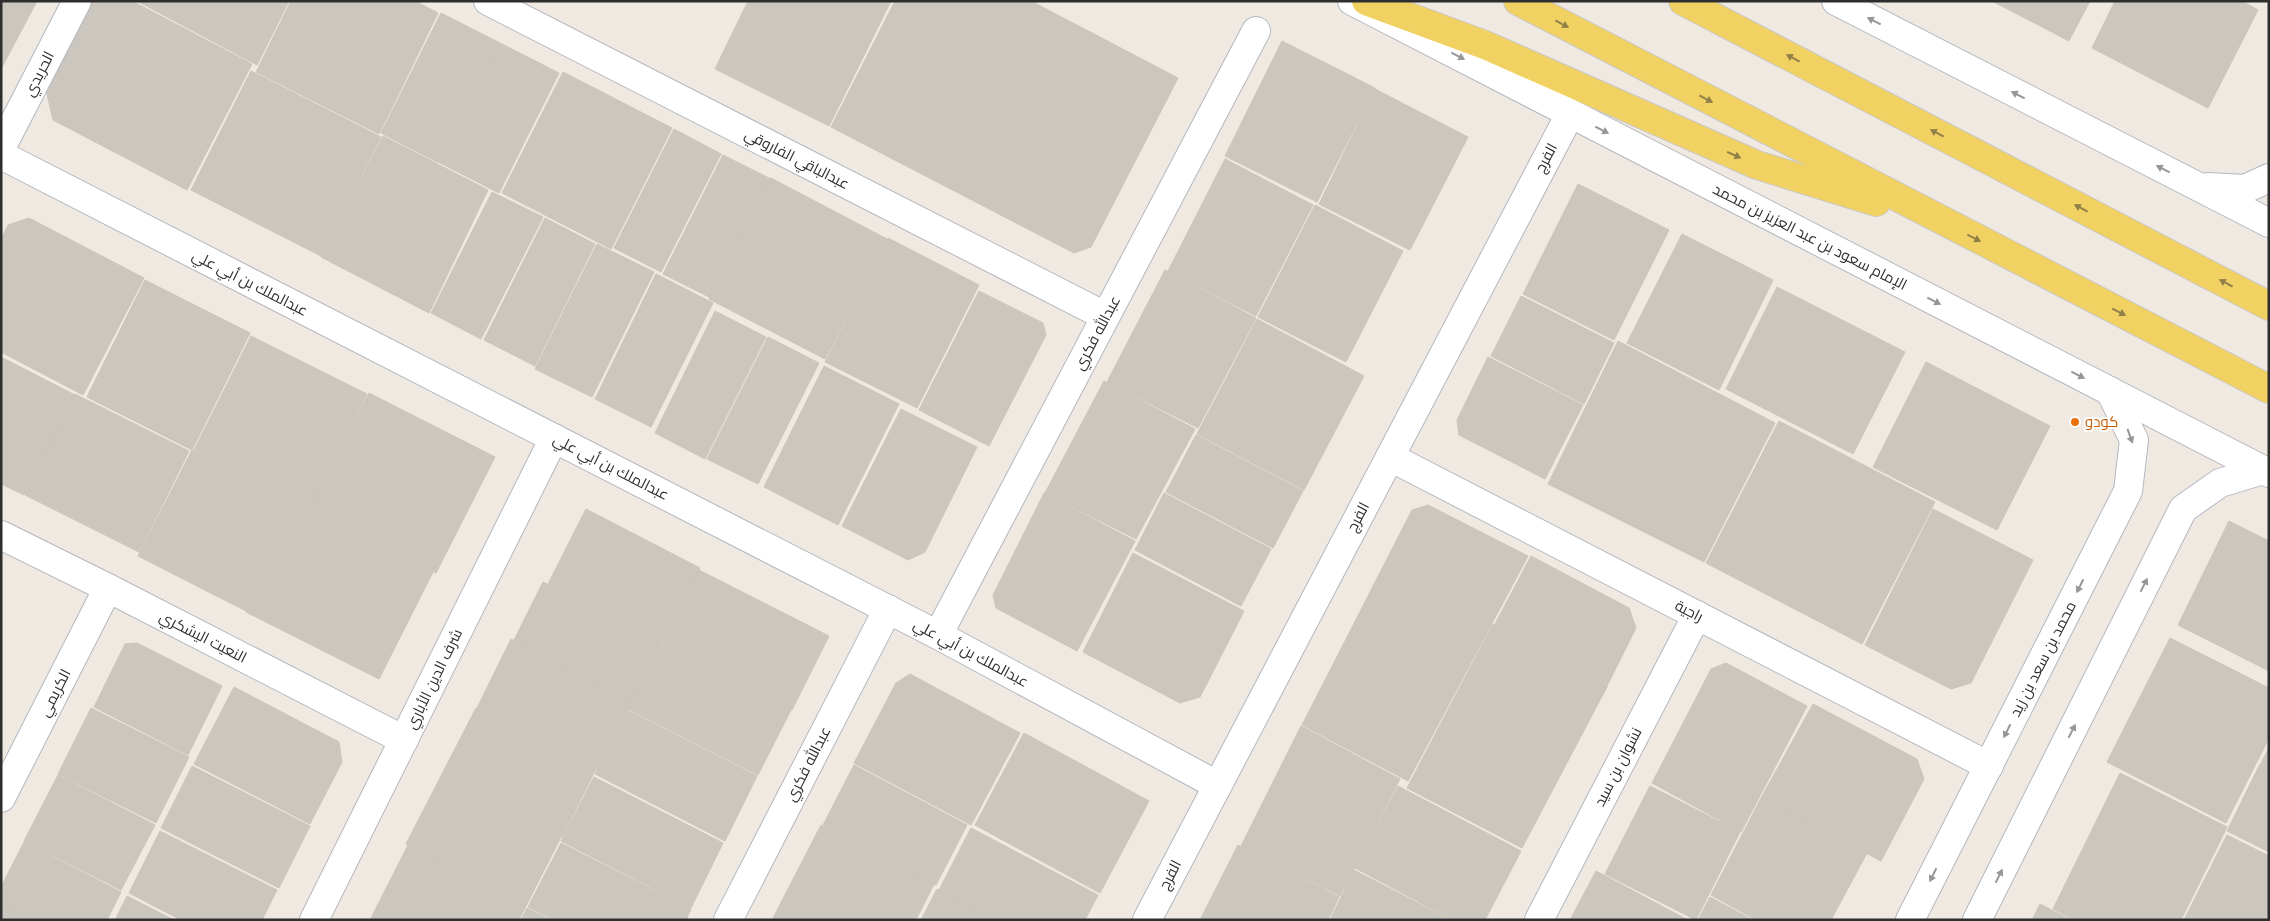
<svg xmlns="http://www.w3.org/2000/svg" width="2270" height="921" viewBox="0 0 2270 921" font-family="'Fira Sans Condensed',Cairo,sans-serif">
<style>
.building{fill:#cbc7bf;stroke:#cbc5ba}
.lines{fill:none;stroke-linecap:round;stroke-linejoin:round}
.street-casing{stroke:#b4b7c1;stroke-width:30}
.secondary-casing{stroke:#b4b7c1;stroke-width:30}
.primary-casing{stroke:#c9c9c9;stroke-width:30}
.street{stroke:#fff;stroke-width:28}
.secondary{stroke:#fff;stroke-width:28}
.primary{stroke:#f2d163;stroke-width:28}
.oneway{fill:#969696}
.oneway2{fill:#908048}
.food-dot{fill:#e8710a;stroke:#fff;stroke-width:2}
.labels{text-anchor:middle;stroke-width:4;stroke-linejoin:round;paint-order:stroke}
.street-label{font-size:15px;fill:#2e2e2e;stroke:#fff}
.food-label{font-size:15px;fill:#c56008;stroke:#fff;text-anchor:start}
</style>
<rect width="100%" height="100%" fill="#efe9e1"/>
<!-- building -->
<g class="building">
<polygon points="1,1 37,1 1,69"/>
<polygon points="92,1 132,1 252,64 187,190 53,120 46,90"/>
<polygon points="137,1 289,1 257,65"/>
<polygon points="291,1 415,1 438,13 379,134 256,72"/>
<polygon points="748,1 891,1 829,126 715,69"/>
<polygon points="895,1 1031,1 1178,78 1091,247 1074,253 831,127"/>
<polygon points="1992,1 2090,1 2069,41"/>
<polygon points="2115,1 2242,1 2258,10 2208,108 2092,48"/>
<polygon points="441,13 500,43 439,163 381,133"/>
<polygon points="1282,41 1375,88 1317,202 1225,156"/>
<polygon points="500,43 559,73 499,193 440,163"/>
<polygon points="251,71 381,137 321,256 191,190"/>
<polygon points="563,72 672,128 611,249 502,193"/>
<polygon points="1375,89 1468,137 1410,250 1319,204"/>
<polygon points="674,129 721,154 661,272 614,248"/>
<polygon points="383,136 488,190 429,313 321,257"/>
<polygon points="723,155 771,179 711,298 663,274"/>
<polygon points="1225,159 1313,205 1256,316 1168,271"/>
<polygon points="771,178 887,239 825,359 709,299"/>
<polygon points="1578,184 1669,230 1614,340 1523,294"/>
<polygon points="492,192 543,217 481,339 431,313"/>
<polygon points="1315,205 1403,251 1346,362 1258,317"/>
<polygon points="29,218 144,278 83,395 1,352 1,239 8,225"/>
<polygon points="545,218 595,244 535,366 484,340"/>
<polygon points="1682,234 1773,280 1719,390 1627,343"/>
<polygon points="888,238 979,285 917,408 825,362"/>
<polygon points="597,244 654,272 592,397 535,369"/>
<polygon points="1165,270 1256,318 1198,428 1107,382"/>
<polygon points="656,274 713,303 651,427 595,399"/>
<polygon points="145,280 250,333 192,450 87,397"/>
<polygon points="1777,287 1905,352 1853,454 1726,389"/>
<polygon points="979,291 1043,323 1046,335 989,446 919,410"/>
<polygon points="1521,296 1614,343 1584,404 1491,356"/>
<polygon points="715,311 766,337 705,459 655,433"/>
<polygon points="1257,319 1364,376 1334,433 1227,377"/>
<polygon points="251,336 367,394 310,508 194,450"/>
<polygon points="768,337 819,363 758,484 707,459"/>
<polygon points="1618,341 1775,423 1704,562 1548,484"/>
<polygon points="1,357 75,395 24,495 1,484"/>
<polygon points="1488,357 1583,405 1545,479 1459,435 1457,420"/>
<polygon points="1926,362 2050,426 1997,530 1873,467"/>
<polygon points="824,366 899,404 838,525 764,487"/>
<polygon points="1227,377 1334,433 1304,490 1197,434"/>
<polygon points="1104,381 1195,429 1136,539 1045,493"/>
<polygon points="369,393 495,457 436,573 310,508"/>
<polygon points="75,394 189,451 139,552 25,495"/>
<polygon points="901,409 977,447 925,552 908,560 842,526"/>
<polygon points="1779,421 1935,502 1862,644 1706,563"/>
<polygon points="1196,435 1303,491 1273,548 1166,492"/>
<polygon points="192,450 300,504 246,611 138,556"/>
<polygon points="1044,493 1135,541 1077,651 996,608 993,595"/>
<polygon points="1164,493 1271,549 1241,606 1135,550"/>
<polygon points="301,504 433,572 379,679 246,612"/>
<polygon points="1428,505 1528,556 1408,781 1302,725 1412,510"/>
<polygon points="586,509 700,568 662,642 548,584"/>
<polygon points="1933,509 2033,560 1971,683 1951,689 1865,645"/>
<polygon points="2229,521 2269,541 2269,671 2178,625"/>
<polygon points="1133,553 1244,611 1200,697 1180,703 1083,652"/>
<polygon points="1531,556 1629,608 1636,628 1608,684 1495,624"/>
<polygon points="699,570 829,636 792,710 662,644"/>
<polygon points="543,582 661,642 632,701 514,640"/>
<polygon points="1493,624 1608,685 1522,848 1407,788"/>
<polygon points="2170,638 2269,688 2269,738 2226,823 2107,762"/>
<polygon points="511,639 632,701 597,769 477,708"/>
<polygon points="137,643 222,686 188,755 94,707 125,644"/>
<polygon points="661,644 791,710 758,775 628,709"/>
<polygon points="1726,663 1807,706 1741,832 1652,783 1711,669"/>
<polygon points="910,674 1020,733 971,825 854,763 896,683"/>
<polygon points="234,687 339,742 342,762 310,824 194,764"/>
<polygon points="1813,704 1917,759 1924,779 1881,861 1761,798"/>
<polygon points="91,708 189,757 156,823 58,774"/>
<polygon points="476,708 596,769 562,837 441,776"/>
<polygon points="627,710 757,776 725,841 595,774"/>
<polygon points="1301,726 1400,779 1340,896 1241,846"/>
<polygon points="1024,733 1149,801 1100,893 975,825"/>
<polygon points="2269,748 2269,767 2261,763"/>
<polygon points="2260,764 2269,768 2269,852 2227,831"/>
<polygon points="854,765 967,825 936,885 823,825"/>
<polygon points="192,766 310,826 279,888 161,828"/>
<polygon points="2120,773 2227,827 2181,920 2074,920 2053,909"/>
<polygon points="58,775 155,825 121,890 24,841"/>
<polygon points="441,776 561,837 526,906 406,844"/>
<polygon points="594,777 723,843 691,908 561,841"/>
<polygon points="1398,786 1521,851 1485,920 1453,920 1355,868"/>
<polygon points="1650,786 1740,832 1696,920 1605,874"/>
<polygon points="1761,798 1867,853 1831,920 1756,920 1711,895"/>
<polygon points="821,825 934,884 916,920 772,920"/>
<polygon points="971,828 1098,895 1085,920 996,920 939,890"/>
<polygon points="160,831 277,890 262,920 181,920 129,893"/>
<polygon points="2227,835 2269,856 2269,920 2184,920"/>
<polygon points="24,842 121,892 107,920 38,920 1,901 1,887"/>
<polygon points="561,843 691,909 686,920 553,920 528,907"/>
<polygon points="408,845 526,906 519,920 370,920"/>
<polygon points="1238,845 1339,897 1328,920 1200,920"/>
<polygon points="1354,870 1451,920 1330,920"/>
<polygon points="1596,871 1688,920 1570,920"/>
<polygon points="937,889 995,920 921,920"/>
<polygon points="127,896 174,920 115,920"/>
<polygon points="1710,897 1753,920 1698,920"/>
<polygon points="1,901 38,920 1,920"/>
<polygon points="2040,904 2071,920 2032,920"/>
<polygon points="527,908 550,920 521,920"/>
</g>
<g class="lines">
<defs>
<g id="street">
<polyline points="488,1 1105,316"/>
<polyline points="1,148 77,1"/>
<polyline points="1,155 938,635 1217,785"/>
<polyline points="1390,457 1989,766"/>
<polyline points="1,535 108,588 404,740"/>
<polyline points="938,635 1256,31"/>
<polyline points="1,798 108,588"/>
<polyline points="314,920 554,438"/>
<polyline points="728,920 888,609"/>
<polyline points="1147,920 1570,114"/>
<polyline points="1539,920 1697,615"/>
<polyline points="1910,920 2128,491 2134,440 2110,391"/>
<polyline points="1977,920 2183,509 2220,483 2263,470"/>
</g>
<g id="secondary">
<polyline points="1352,1 2269,473"/>
<polyline points="1836,1 2269,223"/>
<polyline points="2208,187 2245,189 2269,178"/>
</g>
<g id="primary">
<polyline points="1366,1 1485,45 1757,165 1876,202"/>
<polyline points="1518,1 2269,389"/>
<polyline points="1683,1 2269,306"/>
</g>
</defs>
<!-- street casing -->
<use href="#street" class="street-casing"/>
<!-- secondary casing -->
<use href="#secondary" class="secondary-casing"/>
<!-- primary casing -->
<use href="#primary" class="primary-casing"/>
<!-- street -->
<use href="#street" class="street"/>
<!-- secondary -->
<use href="#secondary" class="secondary"/>
<!-- primary -->
<use href="#primary" class="primary"/>
</g>
<!-- one-way arrows -->
<defs><path id="oneway-solid" d="M-6-.8H1V-3.2L6.5 0L1 3.2V.8H-6Z" transform="scale(1.25)"/></defs>
<g class="oneway">
<use href="#oneway-solid" transform="translate(1874 21) rotate(-153)"/>
<use href="#oneway-solid" transform="translate(1458 56) rotate(27)"/>
<use href="#oneway-solid" transform="translate(2018 95) rotate(-153)"/>
<use href="#oneway-solid" transform="translate(1602 130) rotate(27)"/>
<use href="#oneway-solid" transform="translate(2163 169) rotate(-153)"/>
<use href="#oneway-solid" transform="translate(1934 301) rotate(27)"/>
<use href="#oneway-solid" transform="translate(2078 375) rotate(27)"/>
<use href="#oneway-solid" transform="translate(2130 436) rotate(70)"/>
<use href="#oneway-solid" transform="translate(2144 585) rotate(-63)"/>
<use href="#oneway-solid" transform="translate(2080 586) rotate(117)"/>
<use href="#oneway-solid" transform="translate(2007 731) rotate(117)"/>
<use href="#oneway-solid" transform="translate(2072 731) rotate(-63)"/>
<use href="#oneway-solid" transform="translate(1933 875) rotate(117)"/>
<use href="#oneway-solid" transform="translate(1999 876) rotate(-63)"/>
</g>
<g class="oneway2">
<use href="#oneway-solid" transform="translate(1562 24) rotate(28)"/>
<use href="#oneway-solid" transform="translate(1793 58) rotate(-152)"/>
<use href="#oneway-solid" transform="translate(1706 99) rotate(28)"/>
<use href="#oneway-solid" transform="translate(1937 133) rotate(-152)"/>
<use href="#oneway-solid" transform="translate(1734 155) rotate(24)"/>
<use href="#oneway-solid" transform="translate(2081 208) rotate(-152)"/>
<use href="#oneway-solid" transform="translate(1974 238) rotate(27)"/>
<use href="#oneway-solid" transform="translate(2226 283) rotate(-152)"/>
<use href="#oneway-solid" transform="translate(2119 312) rotate(27)"/>
</g>
<!-- markers -->
<circle class="food-dot" cx="2075" cy="422" r="5"/>
<g class="labels">
<!-- street labels -->
<g class="street-label">
<text transform="translate(39 74) rotate(-63)" y="5">الحريدي</text>
<text transform="translate(1546 158) rotate(-62)" y="5">الفرج</text>
<text transform="translate(797 159) rotate(27)" y="5">عبدالباقي الفاروقي</text>
<text transform="translate(1810 237) rotate(27)" y="5">الإمام سعود بن عبد العزيز بن محمد</text>
<text transform="translate(250 283) rotate(27)" y="5">عبدالملك بن أبي علي</text>
<text transform="translate(1097 333) rotate(-62)" y="5">عبدالله فكري</text>
<text transform="translate(611 467) rotate(27)" y="5">عبدالملك بن أبي علي</text>
<text transform="translate(1358 517) rotate(-62)" y="5">الفرج</text>
<text transform="translate(1689 611) rotate(27)" y="5">راجية</text>
<text transform="translate(203 637) rotate(27)" y="5">النعيت اليشكري</text>
<text transform="translate(971 653) rotate(28)" y="5">عبدالملك بن أبي علي</text>
<text transform="translate(2043 659) rotate(-63)" y="5">محمد بن سعد بن زيد</text>
<text transform="translate(434 679) rotate(-64)" y="5">شرف الدين الأباري</text>
<text transform="translate(55 693) rotate(-63)" y="5">الكريمي</text>
<text transform="translate(808 764) rotate(-63)" y="5">عبدالله فكري</text>
<text transform="translate(1618 767) rotate(-63)" y="5">نشوان بن سيد</text>
<text transform="translate(1170 875) rotate(-63)" y="5">الفرج</text>
</g>
<!-- food labels -->
<g class="food-label">
<text x="2085" y="427">كودو</text>
</g>
</g>
<!-- border -->
<rect width="2270" height="921" fill="none" stroke="#2e2e2e" stroke-width="5"/>
</svg>
